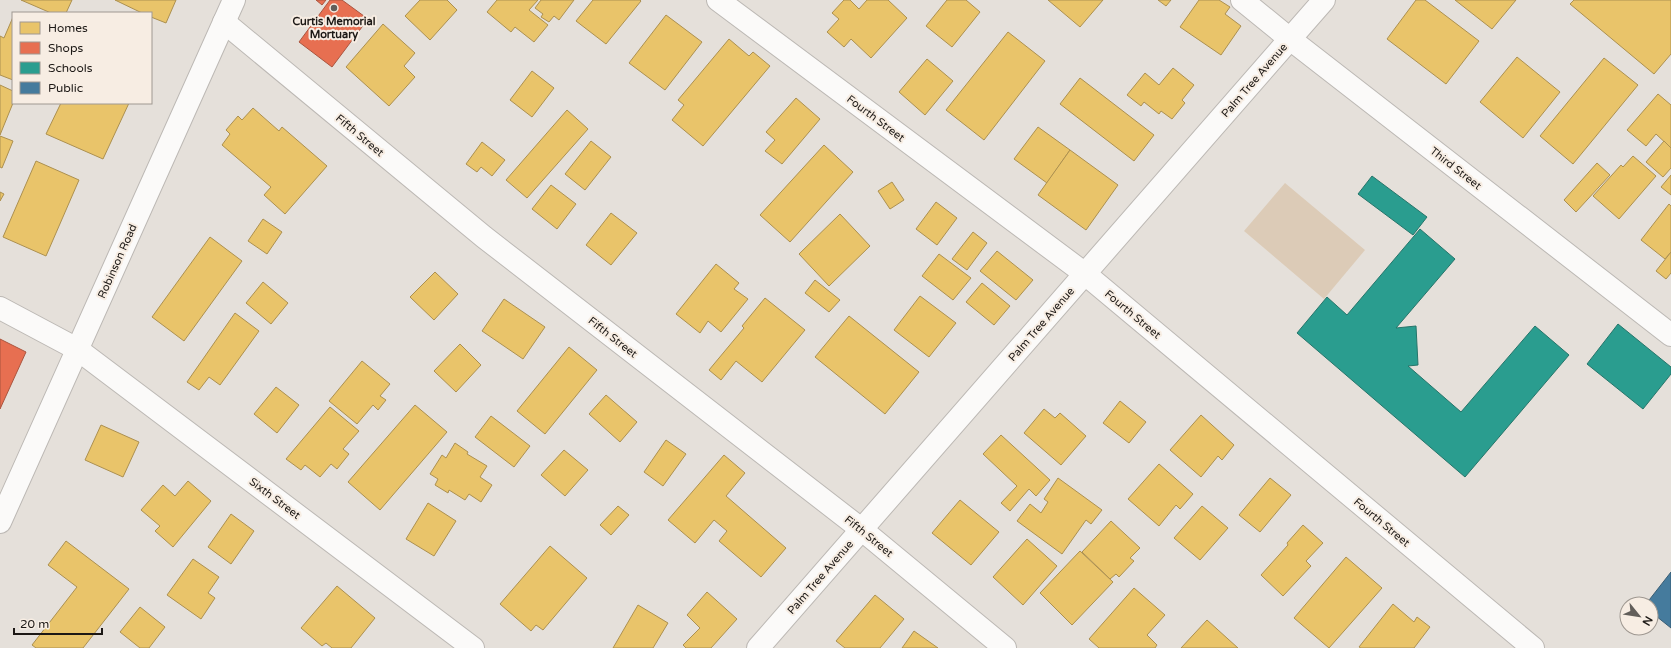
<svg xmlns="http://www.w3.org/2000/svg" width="1671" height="648" viewBox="0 0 1671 648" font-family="'Varela Round',sans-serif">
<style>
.pitch{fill:#dccbb7}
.homes{fill:#e9c46a;stroke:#ac9050}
.shops{fill:#e76f51;stroke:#aa553f}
.schools{fill:#2a9d8f;stroke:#26756a}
.public{fill:#457b9d;stroke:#395d74}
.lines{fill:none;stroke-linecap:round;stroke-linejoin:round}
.minor-casing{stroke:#bcb8b4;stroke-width:24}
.secondary-casing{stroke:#bcb8b4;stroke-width:24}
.minor{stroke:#fbfaf9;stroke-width:22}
.secondary{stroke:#fbfaf9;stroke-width:22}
.poi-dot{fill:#625e5a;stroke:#f7ede3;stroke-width:1.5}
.labels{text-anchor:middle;stroke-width:4;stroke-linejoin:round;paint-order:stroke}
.poi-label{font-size:11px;font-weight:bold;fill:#1c1815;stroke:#f7ede3}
.street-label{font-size:11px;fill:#1c1815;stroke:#f7ede3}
</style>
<rect width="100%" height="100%" fill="#e5e0da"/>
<!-- pitch -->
<polygon class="pitch" points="1285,183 1365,250 1324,299 1244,231"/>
<!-- homes -->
<g class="homes">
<polygon points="21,0 72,0 66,13 51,13"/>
<polygon points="115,0 176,0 166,23 151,17 151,13 142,13"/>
<polygon points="420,0 447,0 457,10 430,40 405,16"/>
<polygon points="497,0 538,0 529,10 548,25 534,42 515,27 511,32 487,12"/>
<polygon points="541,0 574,0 559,20 554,16 549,22 541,17 543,14 535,8"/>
<polygon points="593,0 640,0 641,1 606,44 576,21"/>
<polygon points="844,0 850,0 859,9 867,0 888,0 907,18 871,58 851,39 844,47 827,32 839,19 832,13"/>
<polygon points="947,0 966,0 980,12 952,47 926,26"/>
<polygon points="1048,0 1103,0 1080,27"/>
<polygon points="1158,0 1171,0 1166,6"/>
<polygon points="1199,0 1219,0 1230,7 1225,14 1241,26 1221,55 1180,27"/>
<polygon points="1416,0 1425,0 1479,41 1446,84 1387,39"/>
<polygon points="1455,0 1516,0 1492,29"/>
<polygon points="1574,0 1671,0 1671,54 1654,74 1570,4"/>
<polygon points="666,15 702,42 665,90 629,63"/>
<polygon points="13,17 13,80 0,75 0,36 4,38"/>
<polygon points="383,24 415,53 404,66 415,77 389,106 346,67"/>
<polygon points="1008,32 1045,61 984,140 946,110"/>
<polygon points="729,39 749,56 753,52 770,66 703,146 672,120 684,105 678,100"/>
<polygon points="1517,57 1560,92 1523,138 1480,102"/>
<polygon points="1604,58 1638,85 1573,164 1540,136"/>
<polygon points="927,59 953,81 925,115 899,92"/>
<polygon points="1173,68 1194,85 1182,100 1185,103 1172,119 1161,111 1159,114 1144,102 1141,106 1127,95 1145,73 1159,85"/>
<polygon points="532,71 554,88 532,117 510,100"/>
<polygon points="1080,78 1154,135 1134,161 1060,104"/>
<polygon points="0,85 13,91 13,103 0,135"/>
<polygon points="1658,94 1671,105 1671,148 1656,134 1646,146 1627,130"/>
<polygon points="796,98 820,119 782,164 765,151 775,140 766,132"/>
<polygon points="61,103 129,103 103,159 46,134"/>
<polygon points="253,108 279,131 282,127 327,166 285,214 264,195 271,187 222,145 230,134 226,130 238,116 242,120"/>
<polygon points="567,110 588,129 527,198 506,180"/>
<polygon points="1038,127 1070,150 1047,183 1014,159"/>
<polygon points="0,136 13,141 2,168 0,167"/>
<polygon points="591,141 611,157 585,190 565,174"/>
<polygon points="1664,141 1671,148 1671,168 1663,177 1646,162"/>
<polygon points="482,142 505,160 492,176 481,167 477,172 466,164"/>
<polygon points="824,145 853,172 790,242 760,215"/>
<polygon points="1070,150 1118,185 1086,230 1038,195"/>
<polygon points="1633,156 1656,176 1619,219 1593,196 1621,165 1623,167"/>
<polygon points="36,161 79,180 46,256 3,237"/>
<polygon points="1597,163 1610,175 1576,212 1564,200"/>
<polygon points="1671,175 1671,195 1661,187"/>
<polygon points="892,182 904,200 890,209 878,191"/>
<polygon points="551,185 576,204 557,229 532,209"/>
<polygon points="0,192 4,194 0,201"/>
<polygon points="936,202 957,218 937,245 916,229"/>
<polygon points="1669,204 1671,206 1671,252 1665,259 1641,240"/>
<polygon points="611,213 637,233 611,265 586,245"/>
<polygon points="840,214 870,246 829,286 799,254"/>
<polygon points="263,219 282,232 267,254 248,241"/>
<polygon points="973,232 987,243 967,270 952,259"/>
<polygon points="210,237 242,261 184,341 152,317"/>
<polygon points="997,251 1033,280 1016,300 980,271"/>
<polygon points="1671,252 1671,273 1666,279 1656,271"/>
<polygon points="939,254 971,278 953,300 922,276"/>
<polygon points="716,264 739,283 734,289 748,299 721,332 708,321 700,333 676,314"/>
<polygon points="435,272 458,294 434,320 410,297"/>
<polygon points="815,280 840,300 829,312 805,293"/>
<polygon points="263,282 288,303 271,324 246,303"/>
<polygon points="982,283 1010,306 994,325 966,302"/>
<polygon points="920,296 956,323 929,357 894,330"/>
<polygon points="765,298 805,330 762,382 736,361 721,380 709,370 744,328 742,326"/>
<polygon points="504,299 545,327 523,359 482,331"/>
<polygon points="235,313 259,331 220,385 209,377 199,390 187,382"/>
<polygon points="849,316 919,372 885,414 815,357"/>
<polygon points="460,344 481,365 456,392 434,371"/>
<polygon points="569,347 597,370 545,434 517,411"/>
<polygon points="362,361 390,384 380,396 386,400 378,410 373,405 357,424 329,401"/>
<polygon points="276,387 299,405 277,433 254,414"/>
<polygon points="606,395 637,422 620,442 589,414"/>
<polygon points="1120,401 1146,422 1129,443 1103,423"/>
<polygon points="415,405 447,432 380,510 348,482"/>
<polygon points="330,407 359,431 343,449 349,454 337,469 331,464 320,477 305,465 301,470 286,459"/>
<polygon points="1044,409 1055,418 1060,413 1086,436 1061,465 1024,433"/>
<polygon points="1201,415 1234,445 1222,460 1218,456 1201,477 1170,450"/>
<polygon points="491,416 530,446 514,467 475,437"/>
<polygon points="101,425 139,442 123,477 85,460"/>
<polygon points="1001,435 1050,480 1036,496 1029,489 1010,511 1001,503 1017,486 983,454"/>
<polygon points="666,440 686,454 663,486 644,472"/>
<polygon points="455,443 468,452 467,454 487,466 480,477 492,485 481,502 469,494 465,500 449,490 448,493 435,485 438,479 430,474 442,455 446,458"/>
<polygon points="564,450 588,470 565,496 541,475"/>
<polygon points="724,455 745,473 726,496 786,548 761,577 719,541 727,531 714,520 695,543 668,520"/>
<polygon points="1159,464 1193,494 1180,509 1176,505 1159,526 1128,499"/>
<polygon points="1058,478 1102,510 1091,524 1086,520 1062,554 1017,521 1030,504 1041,513 1048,502 1044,499"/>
<polygon points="1270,478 1291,495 1260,532 1239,515"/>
<polygon points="188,481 211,501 173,547 155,531 160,526 141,510 163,485 175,496"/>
<polygon points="960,500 999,532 971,565 932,533"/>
<polygon points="428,503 456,521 434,556 406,539"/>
<polygon points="618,506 629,515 611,535 600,525"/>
<polygon points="1202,506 1228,528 1200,560 1174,538"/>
<polygon points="231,514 254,531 231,564 208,547"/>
<polygon points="1111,521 1140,548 1130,558 1134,561 1119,577 1116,574 1110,579 1082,552"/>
<polygon points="1303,525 1323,543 1306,561 1311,566 1283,596 1261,575 1288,545 1287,543"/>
<polygon points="1027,539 1057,566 1023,605 993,577"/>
<polygon points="66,541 129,589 83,648 36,648 32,645 77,587 48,565"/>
<polygon points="550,546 587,578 543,630 536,625 531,631 500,604"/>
<polygon points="1080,551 1113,582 1072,625 1040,593"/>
<polygon points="1346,557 1382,588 1329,648 1294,618"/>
<polygon points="193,559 219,577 208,593 215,598 201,619 167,595"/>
<polygon points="337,586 375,618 351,648 332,648 326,643 322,646 301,628"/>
<polygon points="1134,588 1165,615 1147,635 1157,645 1155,648 1099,648 1089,639"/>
<polygon points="707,592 737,619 711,648 686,648 683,645 700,628 687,615"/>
<polygon points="875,595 904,619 880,648 845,648 836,641"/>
<polygon points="1393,604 1414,622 1417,617 1430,627 1414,648 1361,648 1359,647"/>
<polygon points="638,605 668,623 653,648 613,648"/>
<polygon points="140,607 165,627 149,648 140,648 120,632"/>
<polygon points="1207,620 1238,648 1181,648"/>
<polygon points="914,631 938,648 902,648"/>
</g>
<!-- shops -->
<g class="shops">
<polygon points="316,0 326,0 322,5"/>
<polygon points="330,0 342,0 368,19 332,67 299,42"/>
<polygon points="0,339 26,352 0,409"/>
</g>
<!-- schools -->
<g class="schools">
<polygon points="1372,176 1427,217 1413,235 1358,194"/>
<polygon points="1420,229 1455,259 1396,328 1416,326 1418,365 1408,366 1461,412 1535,326 1569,355 1465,477 1297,333 1327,297 1347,315"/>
<polygon points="1618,324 1671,367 1671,374 1643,409 1587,364"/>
</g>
<!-- public -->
<polygon class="public" points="1671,572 1671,628 1651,612 1651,604 1646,604"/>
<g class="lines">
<defs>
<g id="minor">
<polyline points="718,0 1084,273 1533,648"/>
<polyline points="1242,0 1290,39 1671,335"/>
<polyline points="224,22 484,237 861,529 1005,648"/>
<polyline points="0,308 77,349 473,648"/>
<polyline points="758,648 1324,0"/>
</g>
<polyline id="secondary" points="0,522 234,0"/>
</defs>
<!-- minor casing -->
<use href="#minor" class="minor-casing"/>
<!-- secondary casing -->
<use href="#secondary" class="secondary-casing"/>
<!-- minor -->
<use href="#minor" class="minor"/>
<!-- secondary -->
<use href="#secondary" class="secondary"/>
</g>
<!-- markers -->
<circle class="poi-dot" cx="334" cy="8" r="4"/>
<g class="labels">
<!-- poi labels -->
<g class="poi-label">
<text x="334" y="25">Curtis Memorial<tspan x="334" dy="13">Mortuary</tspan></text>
</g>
<!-- street labels -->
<g class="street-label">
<text transform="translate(1254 80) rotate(-49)" y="4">Palm Tree Avenue</text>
<text transform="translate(876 118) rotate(37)" y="4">Fourth Street</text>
<text transform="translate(360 135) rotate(40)" y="4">Fifth Street</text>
<text transform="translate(1456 168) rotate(38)" y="4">Third Street</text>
<text transform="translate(117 261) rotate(-66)" y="4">Robinson Road</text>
<text transform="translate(1133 314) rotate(40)" y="4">Fourth Street</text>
<text transform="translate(1041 324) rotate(-49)" y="4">Palm Tree Avenue</text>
<text transform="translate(613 337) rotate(38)" y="4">Fifth Street</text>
<text transform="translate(275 498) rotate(37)" y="4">Sixth Street</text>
<text transform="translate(1382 522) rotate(40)" y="4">Fourth Street</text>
<text transform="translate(869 536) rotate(39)" y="4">Fifth Street</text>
<text transform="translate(820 577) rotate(-49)" y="4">Palm Tree Avenue</text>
</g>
</g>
<!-- legend -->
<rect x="12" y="12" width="140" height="92" fill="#f7ede3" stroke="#9f9891"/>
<rect x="20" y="22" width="20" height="12" fill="#e9c46a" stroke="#9f9891"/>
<text x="48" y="32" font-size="12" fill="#1c1815">Homes</text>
<rect x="20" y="42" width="20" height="12" fill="#e76f51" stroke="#9f9891"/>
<text x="48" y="52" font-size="12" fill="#1c1815">Shops</text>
<rect x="20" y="62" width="20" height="12" fill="#2a9d8f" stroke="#9f9891"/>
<text x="48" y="72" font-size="12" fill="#1c1815">Schools</text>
<rect x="20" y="82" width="20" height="12" fill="#457b9d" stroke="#9f9891"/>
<text x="48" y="92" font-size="12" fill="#1c1815">Public</text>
<!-- north arrow -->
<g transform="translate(1639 616) rotate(120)"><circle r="19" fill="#f7ede3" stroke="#9f9891"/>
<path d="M0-3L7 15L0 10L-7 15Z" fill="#625e5a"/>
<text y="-6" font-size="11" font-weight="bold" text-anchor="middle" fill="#1c1815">N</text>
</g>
<!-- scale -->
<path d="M14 628v6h88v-6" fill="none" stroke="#1c1815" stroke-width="2"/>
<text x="20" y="628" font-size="12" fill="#1c1815" stroke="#f7ede3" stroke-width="3" paint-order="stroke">20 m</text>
</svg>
